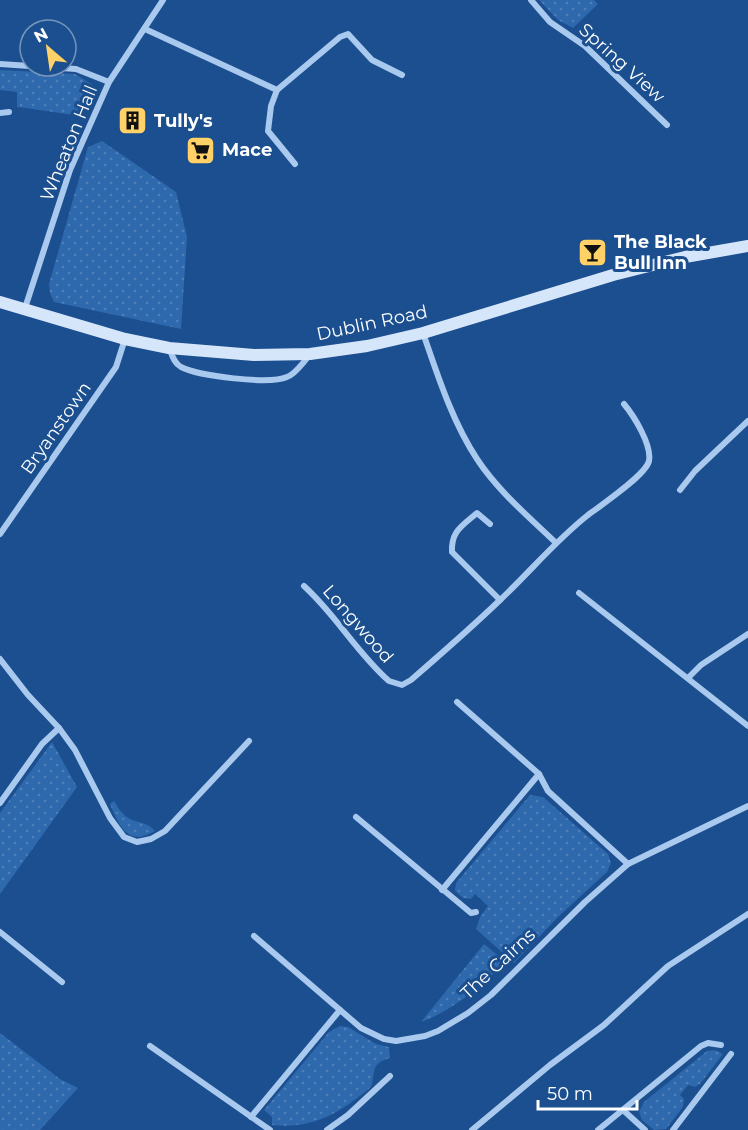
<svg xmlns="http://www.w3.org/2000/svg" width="748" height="1130" viewBox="0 0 748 1130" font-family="Montserrat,sans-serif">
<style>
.grass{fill:url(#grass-dots)}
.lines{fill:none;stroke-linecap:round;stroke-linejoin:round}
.street{stroke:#a9c9ee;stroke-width:6}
.secondary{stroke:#d6e6fa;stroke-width:12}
.labels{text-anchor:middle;stroke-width:6;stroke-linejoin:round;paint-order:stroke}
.street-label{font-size:18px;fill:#fff;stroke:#1b4f8f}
.poi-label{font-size:18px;font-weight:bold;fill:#fff;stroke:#1b4f8f;text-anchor:start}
</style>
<defs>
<pattern id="grass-dots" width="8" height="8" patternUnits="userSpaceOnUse" patternTransform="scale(1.5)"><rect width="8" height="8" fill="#2e69ad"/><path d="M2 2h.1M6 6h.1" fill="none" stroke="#4d80b9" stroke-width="1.8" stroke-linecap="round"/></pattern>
</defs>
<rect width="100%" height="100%" fill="#1b4f8f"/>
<!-- grass -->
<g class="grass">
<polygon points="539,0 594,0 598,4 573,28 558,20"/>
<polygon points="0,70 75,74 93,85 80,116 26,108 17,107 17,92 0,90"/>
<polygon points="102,141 176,192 187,237 181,329 54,302 50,293 49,284 88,147"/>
<polygon points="52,742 77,787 0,894 0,813"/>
<polygon points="530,795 543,797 608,854 611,863 607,872 559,916 514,963 476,929 480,917 488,906 475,894 471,899 463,898 455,891 456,883"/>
<path d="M114,801C119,809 123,816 132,820C141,823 148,823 155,831C128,847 119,826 110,804Z"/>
<path d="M484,944L506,962C481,986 454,1010 421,1022Z"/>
<path d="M340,1026L348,1027L376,1044L389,1047L390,1058C369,1064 376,1073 371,1087C342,1111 314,1130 272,1125V1117L264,1110L329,1032Z"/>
<polygon points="0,1033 60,1079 78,1088 40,1130 0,1130"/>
<polygon points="715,1050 723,1054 700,1084 695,1087 688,1085 680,1095 684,1099 683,1107 666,1129 654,1130 642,1120 639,1112 644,1102 707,1051"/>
</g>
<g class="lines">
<!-- street -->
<g class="street">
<polyline points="531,0 550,22 585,46 667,125"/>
<polyline points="145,29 277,90"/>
<polyline points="0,64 30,66"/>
<polyline points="32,66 76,69 109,82"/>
<polyline points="0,113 9,112"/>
<polyline points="295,164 268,131 271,106 277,90 340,37 348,34 372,60 402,75"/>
<polyline points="25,308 70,170 109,82 163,0"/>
<path d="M423,333C438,376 452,421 477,459C498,491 529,517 556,543"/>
<path d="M169,348C172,355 174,363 181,367C199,376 269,385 287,377C296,374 303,362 310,355"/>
<polyline points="680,490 695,471 748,421"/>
<path d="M490,524L477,513C462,526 451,531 452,552L500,600"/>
<polyline points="0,534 116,367 125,339"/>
<path d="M304,586C336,615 357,653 389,681L402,685L411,680C441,654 471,628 499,601C529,573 555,541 588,515C600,506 646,475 649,461C652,445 634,416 624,404"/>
<polyline points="579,593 748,726"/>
<polyline points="0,659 28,695 59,728 75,750 110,818 124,837 137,842 151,839 165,831 249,741"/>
<polyline points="688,678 701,665 748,634"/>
<polyline points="457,702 539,774 548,791 628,864"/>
<polyline points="0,803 42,744 59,728"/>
<polyline points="356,817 471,913 476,912"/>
<polyline points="442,890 539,774"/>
<polyline points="0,932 62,982"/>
<polyline points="254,936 361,1028 384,1039 396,1041 425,1036 438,1031 468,1013 491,995 585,902 628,864 748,806"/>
<polyline points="150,1046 270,1130"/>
<polyline points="623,1110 645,1130"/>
<polyline points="251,1117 340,1010"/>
<polyline points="327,1130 348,1115 390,1076"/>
<polyline points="472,1130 550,1065 604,1025 668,966 748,914"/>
<polyline points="598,1130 701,1046 708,1043 721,1045"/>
<polyline points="673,1130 731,1054"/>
</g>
<!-- secondary -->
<polyline class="secondary" points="0,302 125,339 169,348 254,355 310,354 367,346 423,333 613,275 685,257 748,246"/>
</g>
<!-- icons -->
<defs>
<symbol id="building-square" viewBox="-11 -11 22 22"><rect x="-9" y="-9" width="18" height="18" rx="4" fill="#ffd166" stroke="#1b4f8f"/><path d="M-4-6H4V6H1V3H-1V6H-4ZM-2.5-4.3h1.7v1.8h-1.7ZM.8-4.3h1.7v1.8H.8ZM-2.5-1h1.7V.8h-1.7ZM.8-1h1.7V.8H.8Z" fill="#111"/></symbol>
<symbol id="supermarket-square" viewBox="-11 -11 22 22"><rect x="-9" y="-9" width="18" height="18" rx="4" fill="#ffd166" stroke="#1b4f8f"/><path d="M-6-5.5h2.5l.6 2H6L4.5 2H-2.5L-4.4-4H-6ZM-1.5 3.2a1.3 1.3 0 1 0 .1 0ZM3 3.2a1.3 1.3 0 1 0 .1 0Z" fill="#111"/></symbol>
<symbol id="bar-square" viewBox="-11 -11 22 22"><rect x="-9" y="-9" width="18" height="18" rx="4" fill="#ffd166" stroke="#1b4f8f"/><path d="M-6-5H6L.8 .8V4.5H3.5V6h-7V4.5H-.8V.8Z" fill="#111"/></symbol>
</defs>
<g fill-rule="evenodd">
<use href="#building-square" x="116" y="104" width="33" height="33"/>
<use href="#supermarket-square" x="184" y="134" width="33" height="33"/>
<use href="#bar-square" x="576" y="236" width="33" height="33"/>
</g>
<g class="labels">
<!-- street labels -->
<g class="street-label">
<text transform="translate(622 63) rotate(42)" y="6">Spring View</text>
<text transform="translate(69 143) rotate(-68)" y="6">Wheaton Hall</text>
<text transform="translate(372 323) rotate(-12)" y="6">Dublin Road</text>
<text transform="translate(56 428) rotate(-55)" y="6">Bryanstown</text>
<text transform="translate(358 624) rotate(49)" y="6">Longwood</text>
<text transform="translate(498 964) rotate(-43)" y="6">The Cairns</text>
</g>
<!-- poi labels -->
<g class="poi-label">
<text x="154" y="127">Tully's</text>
<text x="222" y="156">Mace</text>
<text x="614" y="248">The Black<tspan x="614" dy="21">Bull Inn</tspan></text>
</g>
</g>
<!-- north arrow -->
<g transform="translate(48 48) rotate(331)"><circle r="28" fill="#1b4f8f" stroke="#7695bc" stroke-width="1.5"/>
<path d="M0-4.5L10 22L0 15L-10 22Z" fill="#ffd166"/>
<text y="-9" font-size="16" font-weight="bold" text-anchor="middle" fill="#ffffff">N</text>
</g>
<!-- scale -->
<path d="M538 1100v9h99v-9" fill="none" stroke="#ffffff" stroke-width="3"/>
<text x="547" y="1100" font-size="18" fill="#ffffff" stroke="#1b4f8f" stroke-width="4.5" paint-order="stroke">50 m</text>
</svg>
